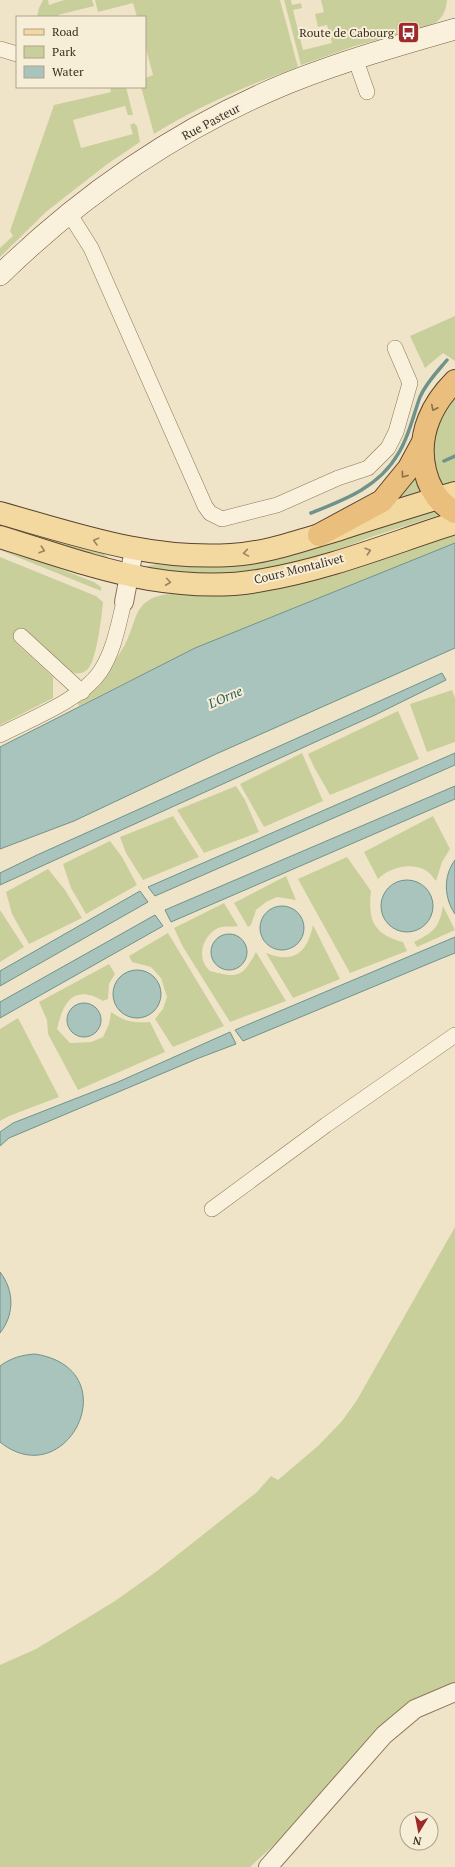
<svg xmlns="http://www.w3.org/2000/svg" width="455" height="1867" viewBox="0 0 455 1867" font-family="'PT Serif',serif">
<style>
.green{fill:#c9cf9b}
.water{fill:#a9c4bc;stroke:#6f938a}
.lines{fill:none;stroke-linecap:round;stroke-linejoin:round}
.stream{stroke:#6f938a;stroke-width:3.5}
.minor-casing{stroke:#8d765c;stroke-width:16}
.tertiary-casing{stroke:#8d765c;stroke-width:20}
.secondary-casing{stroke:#6f573f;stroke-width:22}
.primary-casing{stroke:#5b4430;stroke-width:24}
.trunk-casing{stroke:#5b4430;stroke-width:24}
.minor{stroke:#faf1dc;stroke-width:15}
.tertiary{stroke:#faf1dc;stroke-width:18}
.secondary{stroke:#faf1dc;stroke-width:21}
.primary{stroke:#f3d9a0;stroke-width:22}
.trunk{stroke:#eabe7c;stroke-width:22}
.oneway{stroke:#8b6f49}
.oneway2{stroke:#988460}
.labels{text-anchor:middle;stroke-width:4;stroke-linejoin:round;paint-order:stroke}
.poi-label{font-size:12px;fill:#3d2e20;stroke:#f7eed8;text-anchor:end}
.street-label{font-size:12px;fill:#3d2e20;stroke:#f7eed8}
.water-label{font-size:13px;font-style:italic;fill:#2f5d5a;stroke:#f7eed8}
</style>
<rect width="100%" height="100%" fill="#f0e4c8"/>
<!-- green -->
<g class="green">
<polygon points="43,0 48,0 49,5 64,0 92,0 94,6 58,15 59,17 37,17 39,8"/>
<path d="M95,0H280L298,67C248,85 199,106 154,134L141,87H145V78L153,75L145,45V17H137L133,3L98,12Z"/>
<path d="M284,0H291L292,5L301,3L302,8L293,10L303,50L332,43L327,25L318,27L315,14L324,12L321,0H447C446,12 442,20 431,25L355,46L301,65Z"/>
<polygon points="110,87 126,87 133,115 128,115 125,106 73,120 81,148 133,134 130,125 134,123 137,126 140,142 106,165 47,211 0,257 0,248 13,236 10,231 54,105 111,92"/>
<polygon points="455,316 455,361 443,353 425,368 410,336"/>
<polygon points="455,385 455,485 439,490 428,440"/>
<polygon points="414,464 425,493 380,508"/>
<polygon points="437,504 449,512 374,536 289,568 194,577 144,567 156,564 186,567 213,566"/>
<polygon points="0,520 100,551 117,564 0,527"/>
<path d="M455,529V543L195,648L79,706L77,701C92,685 109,671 120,653C128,641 131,629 136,616C147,589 175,594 198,594Z"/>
<polygon points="0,546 94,582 101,587 101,591 0,550"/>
<path d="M0,557L96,596L103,602C102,615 97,653 91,664C87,673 78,676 70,671L24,633L15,642L53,677V698L0,725Z"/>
<polygon points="452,690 455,698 455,742 427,752 410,704"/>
<polygon points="398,711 419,759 330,795 314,767 308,754"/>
<polygon points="302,753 323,801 264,827 240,784"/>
<polygon points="236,786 245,800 259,832 204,853 177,810"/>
<polygon points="173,816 199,857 143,880 126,853 120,837"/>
<path d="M433,816L450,849L442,862L436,881C433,877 429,872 425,870C410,862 389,868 378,879L364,852Z"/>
<polygon points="110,841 122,857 137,885 86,914 71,888 63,864"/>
<path d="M347,857L371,891C368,920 373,934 403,942L407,951L350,973L298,879Z"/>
<polygon points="48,869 65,890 82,918 29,944 12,914 6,892"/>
<polygon points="286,876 296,900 277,897 266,902 256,910 251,925 248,927 234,903"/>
<path d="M224,903L238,926C233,927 227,926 222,927C207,930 198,950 204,963C205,966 208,969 210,971C238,978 242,978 256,952L286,1001L230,1022L183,947L174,928Z"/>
<path d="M443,906L455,930L417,947L414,942C434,932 439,928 443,906Z"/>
<polygon points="0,910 24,947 0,962"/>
<path d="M313,925L340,979L293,998L266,953C294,964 307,953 313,925Z"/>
<polygon points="168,933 224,1026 173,1047 155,1019 163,1009 167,997 161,978 151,967 132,962 129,956"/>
<path d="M109,964L115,974L109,984L108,999L103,1001C74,984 63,1002 57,1029L70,1043L91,1042L103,1037L109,1024L111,1012C126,1022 133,1023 150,1022L165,1052L78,1090L48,1034L47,1020L39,1002Z"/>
<polygon points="18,1018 59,1097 9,1116 0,1121 0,1029"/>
<polygon points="455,1227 455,1685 447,1687 250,1867 0,1867 0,1665 36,1649 115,1601 157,1571 257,1492 271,1476 278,1480 319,1445 342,1421 357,1400"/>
</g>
<!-- water -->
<g class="water">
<polygon points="455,543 455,648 216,754 74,821 0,849 0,747 195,648"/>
<polygon points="442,673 446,680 375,715 0,885 0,873 37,855"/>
<polygon points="455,753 455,765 155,896 148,887"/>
<polygon points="455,786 455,799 171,922 165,910"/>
<path d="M455,860V914C444,898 443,876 455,860Z"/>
<circle cx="407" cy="906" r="26"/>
<polygon points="140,891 148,902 0,986 0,971"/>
<circle cx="282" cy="928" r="22"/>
<polygon points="155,915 163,926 0,1018 0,1002"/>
<circle cx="229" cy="952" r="18"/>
<polygon points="455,937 455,953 440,959 243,1041 235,1030"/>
<circle cx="137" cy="994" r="24"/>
<circle cx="84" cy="1020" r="17"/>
<polygon points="230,1032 236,1044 199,1058 9,1138 0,1146 0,1132 13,1123 118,1082"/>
<path d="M0,1272C14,1290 15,1314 0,1333Z"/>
<path d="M35,1354C130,1369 67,1496 0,1442V1366C11,1358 21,1355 35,1354Z"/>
</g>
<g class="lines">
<!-- stream -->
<g class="stream">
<polyline points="444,461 455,456"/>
<path d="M311,513C344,500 379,487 398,454C409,437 413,416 420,397C426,383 437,372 447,360"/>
</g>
<defs>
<g id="minor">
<polyline points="0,49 17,54"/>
<polyline points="355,58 367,92"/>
<polyline points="67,214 74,221 91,248 205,506 210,513 222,519 277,505 338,478 368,468 388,448 396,432 410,383 395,348"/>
<polyline points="21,636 82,692"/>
<path d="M0,735C30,719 81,700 100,672C114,651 118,626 124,602"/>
<polyline points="212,1209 326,1125 455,1035"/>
</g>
<g id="tertiary">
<polyline points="124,602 134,550"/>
<polyline points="268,1867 384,1735 415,1709 455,1692"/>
</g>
<path id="secondary" d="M0,275C83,194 181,127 288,83C343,61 399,45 455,29"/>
<g id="primary">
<path d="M0,513C78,535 148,560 231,555C267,553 302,540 337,530C376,517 416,505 455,493"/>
<path d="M0,537C49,552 98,570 149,579C185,585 227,587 263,580C329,569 392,543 455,523"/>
</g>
<g id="trunk">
<path d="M455,381C444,392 435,404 429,419C416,451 423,495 455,512"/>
<polyline points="319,535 382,501 409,468 423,442"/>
</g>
</defs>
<!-- minor casing -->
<use href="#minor" class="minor-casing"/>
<!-- tertiary casing -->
<use href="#tertiary" class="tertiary-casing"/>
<!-- secondary casing -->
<use href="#secondary" class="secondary-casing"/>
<!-- primary casing -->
<use href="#primary" class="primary-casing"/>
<!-- trunk casing -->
<use href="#trunk" class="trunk-casing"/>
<!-- minor -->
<use href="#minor" class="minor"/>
<!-- tertiary -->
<use href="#tertiary" class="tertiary"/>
<!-- secondary -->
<use href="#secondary" class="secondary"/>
<!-- primary -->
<use href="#primary" class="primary"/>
<!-- trunk -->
<use href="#trunk" class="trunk"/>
</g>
<!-- one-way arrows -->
<defs><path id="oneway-chevron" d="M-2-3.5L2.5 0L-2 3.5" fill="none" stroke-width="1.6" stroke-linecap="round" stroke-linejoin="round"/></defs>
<g class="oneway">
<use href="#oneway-chevron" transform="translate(434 408) rotate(117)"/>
<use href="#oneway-chevron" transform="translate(404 475) rotate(126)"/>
</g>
<g class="oneway2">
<use href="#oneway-chevron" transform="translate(96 541) rotate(-165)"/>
<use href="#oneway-chevron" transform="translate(42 550) rotate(18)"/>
<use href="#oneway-chevron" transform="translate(368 551) rotate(-18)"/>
<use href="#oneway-chevron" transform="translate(246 553) rotate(171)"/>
<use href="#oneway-chevron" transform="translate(168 582) rotate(7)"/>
</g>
<!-- icons -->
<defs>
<symbol id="bus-square" viewBox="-11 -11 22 22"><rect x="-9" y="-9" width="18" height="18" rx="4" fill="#9e2a2b" stroke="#f7eed8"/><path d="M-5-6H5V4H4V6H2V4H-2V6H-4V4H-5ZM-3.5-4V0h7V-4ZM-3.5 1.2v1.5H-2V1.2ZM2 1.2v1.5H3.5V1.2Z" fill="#fff"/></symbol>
</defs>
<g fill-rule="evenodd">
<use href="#bus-square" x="396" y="20" width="25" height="25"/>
</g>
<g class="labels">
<!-- poi labels -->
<g class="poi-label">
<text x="394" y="37">Route de Cabourg</text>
</g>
<!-- street labels -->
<g class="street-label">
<text transform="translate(211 122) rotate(-28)" y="4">Rue Pasteur</text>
<text transform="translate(299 569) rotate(-14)" y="4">Cours Montalivet</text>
</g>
<!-- water labels -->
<g class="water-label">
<text transform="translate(225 697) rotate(-24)" y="5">L'Orne</text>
</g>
</g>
<!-- legend -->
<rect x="16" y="16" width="130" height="72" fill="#f7eed8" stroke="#ada18e"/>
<rect x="24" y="29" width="20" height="6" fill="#f3d9a0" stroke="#ada18e"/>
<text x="52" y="36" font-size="12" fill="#3d2e20">Road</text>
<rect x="24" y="46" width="20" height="12" fill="#c9cf9b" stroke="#ada18e"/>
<text x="52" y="56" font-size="12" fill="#3d2e20">Park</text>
<rect x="24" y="66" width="20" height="12" fill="#a9c4bc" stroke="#ada18e"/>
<text x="52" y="76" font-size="12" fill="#3d2e20">Water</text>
<!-- north arrow -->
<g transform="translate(419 1831) rotate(190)"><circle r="19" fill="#f7eed8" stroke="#ada18e"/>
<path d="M0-3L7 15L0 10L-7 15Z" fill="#9e2a2b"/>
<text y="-6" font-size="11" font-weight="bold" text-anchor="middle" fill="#3d2e20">N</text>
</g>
</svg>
